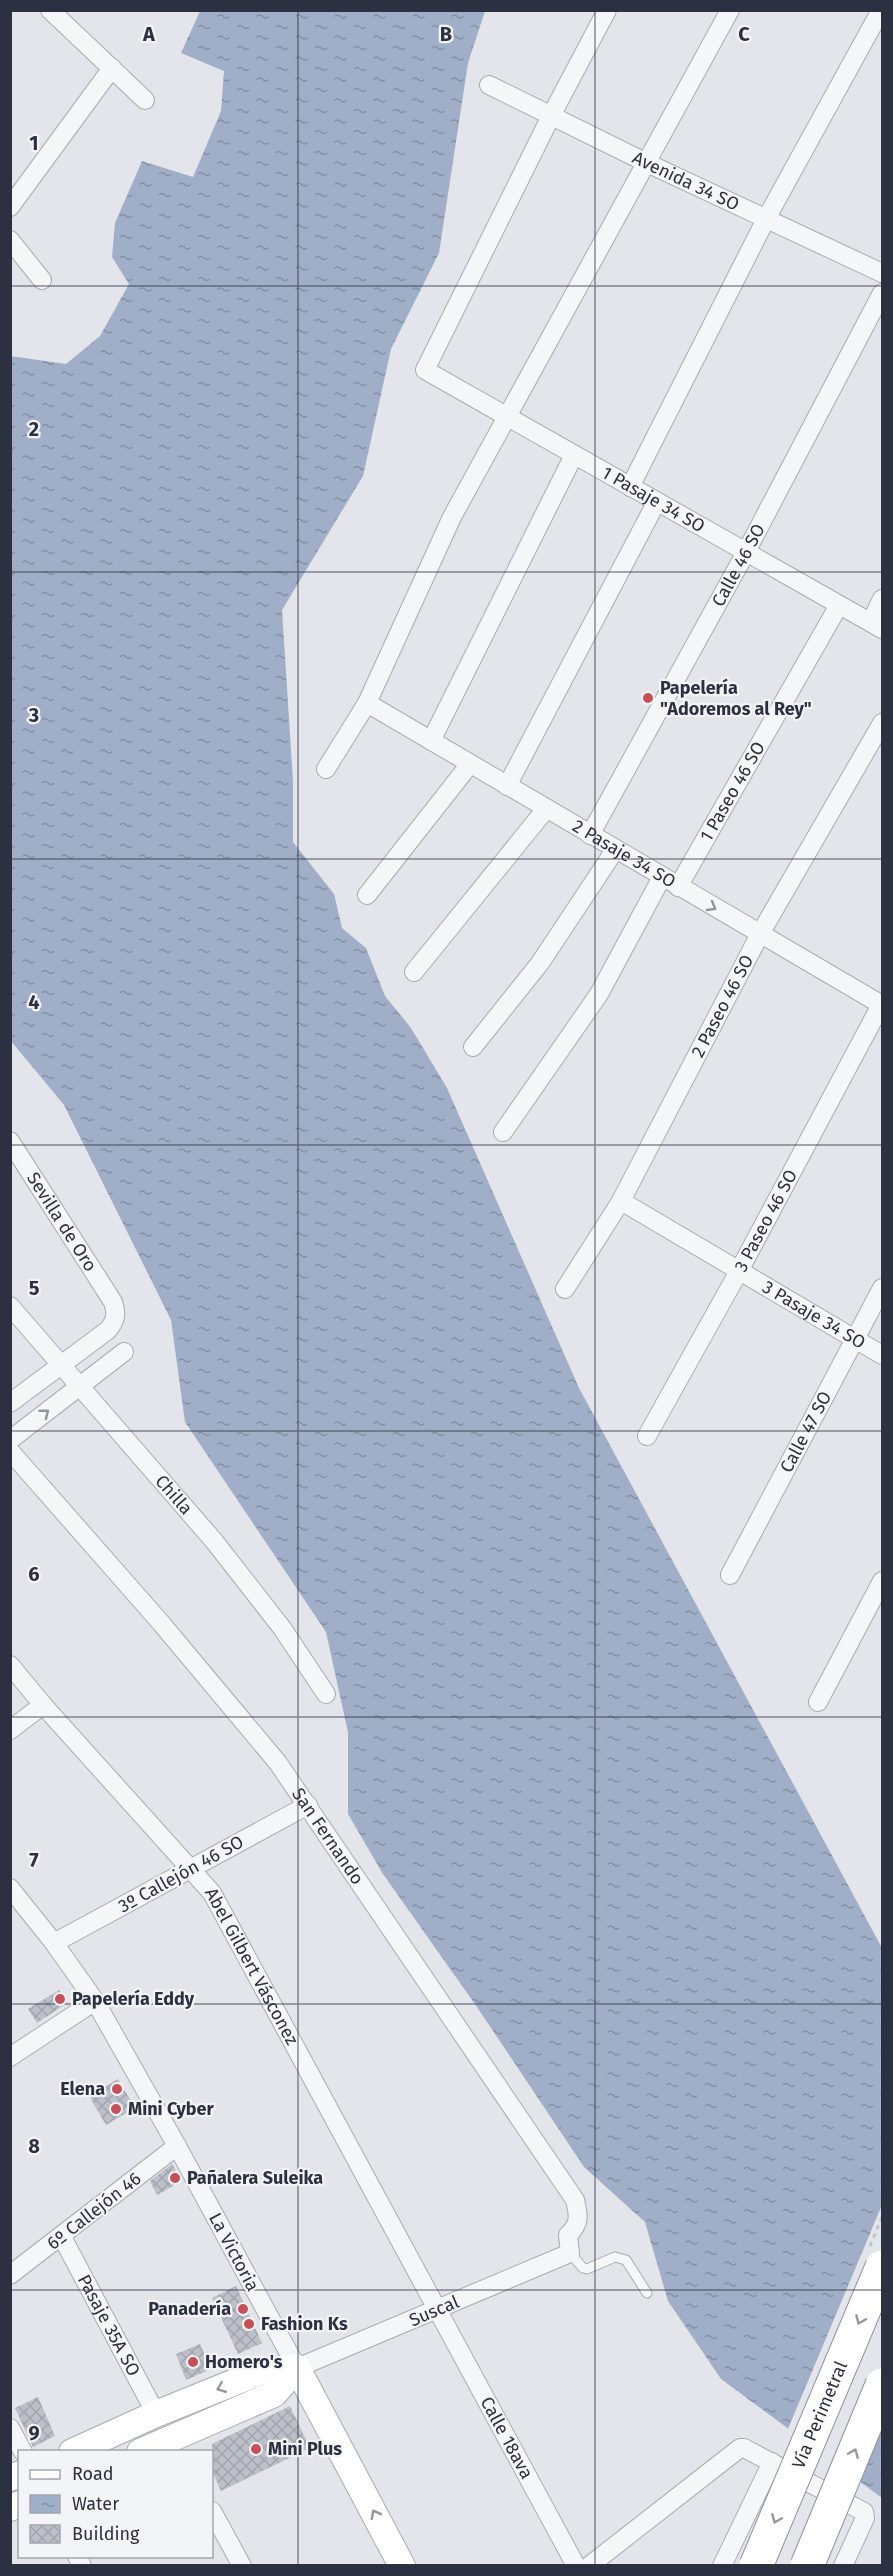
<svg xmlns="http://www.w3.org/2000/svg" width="893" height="2576" viewBox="0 0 893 2576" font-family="'Fira Sans',sans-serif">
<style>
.water{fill:url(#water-ripples)}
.pier{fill:#e3e5ea}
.building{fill:url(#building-cross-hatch)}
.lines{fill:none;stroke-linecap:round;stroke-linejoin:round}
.lane-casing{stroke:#a8abb4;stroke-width:11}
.street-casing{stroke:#a8abb4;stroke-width:20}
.secondary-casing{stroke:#a8abb4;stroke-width:28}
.lane{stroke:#f5f6f8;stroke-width:9}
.street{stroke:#f5f6f8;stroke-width:18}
.secondary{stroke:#fff;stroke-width:26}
.highway-bridge-casing{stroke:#8b91a0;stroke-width:35;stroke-linecap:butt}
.path-bridge{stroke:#c0c3c8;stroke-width:3;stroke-dasharray:4.5 4.5;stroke-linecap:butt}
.highway-bridge{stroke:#fff;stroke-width:33}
.oneway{stroke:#90949c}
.oneway2{stroke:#9598a0}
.grid{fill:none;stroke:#2b3141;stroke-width:1.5;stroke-opacity:0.55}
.poi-dot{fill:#c65056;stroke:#f2f4f7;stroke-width:2}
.labels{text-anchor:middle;stroke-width:4.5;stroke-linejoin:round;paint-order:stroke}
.street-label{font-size:18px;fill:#2b3141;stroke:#f2f4f7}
.poi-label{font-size:18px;font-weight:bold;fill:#2b3141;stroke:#f2f4f7;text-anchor:start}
.grid-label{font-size:20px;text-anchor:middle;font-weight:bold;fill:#2b3141;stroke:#f2f4f7;stroke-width:4.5;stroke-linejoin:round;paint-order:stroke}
</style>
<defs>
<pattern id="water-ripples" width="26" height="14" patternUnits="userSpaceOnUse" patternTransform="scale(1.5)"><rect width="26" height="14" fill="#a0afc7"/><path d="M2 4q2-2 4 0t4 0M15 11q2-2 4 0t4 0" fill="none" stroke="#838fa3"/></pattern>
<pattern id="building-cross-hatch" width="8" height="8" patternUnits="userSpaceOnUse" patternTransform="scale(1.5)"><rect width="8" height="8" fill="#bdc0c9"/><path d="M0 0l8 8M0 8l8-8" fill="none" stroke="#a3a5ae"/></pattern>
</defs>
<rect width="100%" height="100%" fill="#e3e5ea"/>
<!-- water -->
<polygon class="water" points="200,11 485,11 468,63 439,253 391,349 363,476 282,610 293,781 293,842 334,894 342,928 366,948 385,996 411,1028 447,1088 579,1388 882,1948 882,2498 721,2379 668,2301 645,2222 584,2167 477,2007 383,1874 348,1814 348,1732 326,1632 185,1422 171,1320 64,1105 11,1041 10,356 66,364 100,336 129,284 112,257 115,223 142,161 193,177 221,111 224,71 181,53"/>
<!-- pier -->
<polygon class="pier" points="882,2205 882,2428 859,2484 787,2431"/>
<!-- building -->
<g class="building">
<polygon points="59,1990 67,2003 37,2023 28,2009"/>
<polygon points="118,2079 135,2108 106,2125 89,2096"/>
<polygon points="172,2164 182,2181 157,2195 150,2181"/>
<polygon points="236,2286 262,2343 238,2354 212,2298"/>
<polygon points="200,2344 211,2369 186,2380 176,2354"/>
<polygon points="38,2397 55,2436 33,2447 15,2408"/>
<polygon points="290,2406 310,2448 221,2491 212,2471 212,2444"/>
</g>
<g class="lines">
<defs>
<polyline id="lane" points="570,2253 583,2268 587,2269 615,2257 626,2260 647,2293"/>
<g id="street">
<polyline points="50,10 145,100"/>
<path id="s1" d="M607,10L551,116L425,370L882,629"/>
<path id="s2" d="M489,85L647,163L882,273"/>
<polyline points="10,207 112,68"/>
<polyline points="10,240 42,280"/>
<polyline points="630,487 766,219 881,10"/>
<polyline points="871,622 882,599"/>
<path id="s3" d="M367,703L882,1005"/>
<polyline points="431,741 574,455"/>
<polyline points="326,769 367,703 452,517 730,10"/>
<polyline points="507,786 656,503"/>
<path id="s4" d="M590,835L746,552L882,293"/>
<path id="s5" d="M678,887L839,605"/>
<polyline points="367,895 470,764"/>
<polyline points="414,972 546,809"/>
<polyline points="473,1047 540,963 615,850"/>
<polyline points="503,1132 599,994 662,877"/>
<path id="s6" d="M10,1141L113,1302C117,1314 116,1320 108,1330L10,1403"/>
<path id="s7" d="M621,1201L882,1355"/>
<path id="s8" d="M565,1289L621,1201L760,934L882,723"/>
<path id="s9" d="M10,1306L214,1541L282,1628L326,1694"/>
<path id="s10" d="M647,1436L739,1271L882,1003"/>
<polyline points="10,1440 124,1352"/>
<path id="s11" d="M10,1451L161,1623L278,1763L575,2200C579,2216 580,2224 568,2235L570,2253L297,2368L177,2146L95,2001L54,1943L10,1888"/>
<path id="s12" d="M730,1575L882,1288"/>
<path id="s13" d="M10,1665L43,1705L212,1893L576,2566"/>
<polyline points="818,1702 882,1581"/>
<polyline points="10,1730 43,1705"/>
<polyline points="54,1943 308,1805"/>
<polyline points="10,2057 95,2001"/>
<path id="s14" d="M62,2237L156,2414"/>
<polyline points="10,2275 177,2146"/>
<polyline points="10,2428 23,2452"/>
<polyline points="212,2511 242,2566"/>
<polyline points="77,2556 82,2566"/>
<polyline points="589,2566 740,2448 744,2448 864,2512 865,2518 843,2566"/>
<polyline points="722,2566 772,2462"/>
</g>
<g id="secondary">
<polyline points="297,2368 402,2566"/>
<polyline points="72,2452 156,2414 262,2371 297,2368"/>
<polyline points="140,2452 274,2394 297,2368"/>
<polyline points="10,2478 20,2474"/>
<polyline points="10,2508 20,2504"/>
</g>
</defs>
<!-- lane casing -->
<use href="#lane" class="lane-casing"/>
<!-- street casing -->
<use href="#street" class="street-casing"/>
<!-- secondary casing -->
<use href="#secondary" class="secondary-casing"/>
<!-- lane -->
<use href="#lane" class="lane"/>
<!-- street -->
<use href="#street" class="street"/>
<!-- secondary -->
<use href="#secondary" class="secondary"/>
<defs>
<g id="highway-bridge">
<path id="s15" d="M756,2566L882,2267"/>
<polyline points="807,2566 882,2385"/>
</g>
</defs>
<!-- highway-bridge casing -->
<use href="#highway-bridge" class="highway-bridge-casing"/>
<!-- path-bridge -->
<polyline class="path-bridge" points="870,2246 882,2217"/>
<!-- highway-bridge -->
<use href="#highway-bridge" class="highway-bridge"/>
</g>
<!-- one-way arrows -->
<defs><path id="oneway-chevron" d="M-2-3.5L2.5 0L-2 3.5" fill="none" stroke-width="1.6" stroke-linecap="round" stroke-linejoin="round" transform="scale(1.5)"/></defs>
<g class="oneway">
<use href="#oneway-chevron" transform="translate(712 907) rotate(30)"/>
<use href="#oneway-chevron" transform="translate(45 1413) rotate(-38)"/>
</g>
<g class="oneway2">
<use href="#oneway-chevron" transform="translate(860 2320) rotate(113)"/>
<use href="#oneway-chevron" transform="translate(221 2388) rotate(158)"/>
<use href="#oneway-chevron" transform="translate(854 2453) rotate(-67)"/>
<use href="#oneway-chevron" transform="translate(375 2514) rotate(-118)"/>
<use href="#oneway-chevron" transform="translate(776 2519) rotate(113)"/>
</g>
<!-- grid -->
<path class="grid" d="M298,10V2566M595,10V2566M10,286H882M10,572H882M10,859H882M10,1145H882M10,1431H882M10,1717H882M10,2004H882M10,2290H882"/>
<!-- markers -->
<g class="poi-dot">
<circle cx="648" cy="698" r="6"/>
<circle cx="60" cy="1999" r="6"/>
<circle cx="117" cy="2089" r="6"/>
<circle cx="116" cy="2109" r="6"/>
<circle cx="175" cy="2178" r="6"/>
<circle cx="243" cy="2309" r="6"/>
<circle cx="249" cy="2324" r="6"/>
<circle cx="193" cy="2362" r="6"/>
<circle cx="256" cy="2449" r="6"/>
</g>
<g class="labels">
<!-- street labels -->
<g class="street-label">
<text dy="6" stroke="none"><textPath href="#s2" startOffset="219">Avenida 34 SO</textPath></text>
<text dy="6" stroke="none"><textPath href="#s1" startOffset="666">1 Pasaje 34 SO</textPath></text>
<text dy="6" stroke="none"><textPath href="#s4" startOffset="308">Calle 46 SO</textPath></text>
<text dy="6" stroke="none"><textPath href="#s5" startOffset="110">1 Paseo 46 SO</textPath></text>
<text dy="6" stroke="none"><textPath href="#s3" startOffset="298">2 Pasaje 34 SO</textPath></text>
<text dy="6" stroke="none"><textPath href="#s8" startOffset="324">2 Paseo 46 SO</textPath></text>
<text dy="6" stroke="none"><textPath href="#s10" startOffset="246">3 Paseo 46 SO</textPath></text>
<text dy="6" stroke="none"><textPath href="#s6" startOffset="96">Sevilla de Oro</textPath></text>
<text dy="6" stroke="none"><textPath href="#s7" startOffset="224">3 Pasaje 34 SO</textPath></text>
<text dy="6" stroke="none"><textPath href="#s12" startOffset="162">Calle 47 SO</textPath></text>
<text dy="6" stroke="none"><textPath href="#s9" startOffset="250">Chilla</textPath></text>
<text dy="6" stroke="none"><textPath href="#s11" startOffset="500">San Fernando</textPath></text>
<text transform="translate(181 1874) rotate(-29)" y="6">3º Callejón 46 SO</text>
<text dy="6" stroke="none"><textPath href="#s13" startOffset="388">Abel Gilbert Vásconez</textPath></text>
<text transform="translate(94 2211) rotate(-38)" y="6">6º Callejón 46</text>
<text transform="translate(234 2252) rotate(62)" y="6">La Victoria</text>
<text transform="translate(434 2311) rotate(-23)" y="6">Suscal</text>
<text dy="6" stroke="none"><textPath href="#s14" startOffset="100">Pasaje 35A SO</textPath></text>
<text dy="6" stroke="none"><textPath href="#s15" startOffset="164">Vía Perimetral</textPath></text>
<text dy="6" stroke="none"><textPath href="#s13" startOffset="924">Calle 18ava</textPath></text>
</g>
<!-- poi labels -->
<g class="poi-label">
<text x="660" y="694">Papelería<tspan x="660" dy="21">"Adoremos al Rey"</tspan></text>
<text x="72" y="2005">Papelería Eddy</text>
<text x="105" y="2095" text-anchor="end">Elena</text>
<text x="128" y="2115">Mini Cyber</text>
<text x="187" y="2184">Pañalera Suleika</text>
<text x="231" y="2315" text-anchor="end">Panadería</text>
<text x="261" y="2330">Fashion Ks</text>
<text x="205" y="2368">Homero's</text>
<text x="268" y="2455">Mini Plus</text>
</g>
</g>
<g class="grid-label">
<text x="149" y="41">A</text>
<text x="446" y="41">B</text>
<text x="744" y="41">C</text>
<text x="34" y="150">1</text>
<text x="34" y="436">2</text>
<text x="34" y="722">3</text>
<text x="34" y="1009">4</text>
<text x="34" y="1295">5</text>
<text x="34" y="1581">6</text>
<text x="34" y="1867">7</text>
<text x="34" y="2153">8</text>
<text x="34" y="2440">9</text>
</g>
<!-- border -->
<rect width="893" height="2576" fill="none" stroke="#2b3141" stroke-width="24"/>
<!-- legend -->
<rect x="18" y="2450" width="195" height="108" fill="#f2f4f7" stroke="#a2a6ae" stroke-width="1.5"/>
<rect x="30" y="2470" width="30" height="9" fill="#ffffff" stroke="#a2a6ae" stroke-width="1.5"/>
<text x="72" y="2480" font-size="18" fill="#2b3141">Road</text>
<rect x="30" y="2495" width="30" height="18" fill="url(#water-ripples)" stroke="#a2a6ae" stroke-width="1.5"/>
<text x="72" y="2510" font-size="18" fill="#2b3141">Water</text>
<rect x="30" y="2525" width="30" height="18" fill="url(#building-cross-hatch)" stroke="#a2a6ae" stroke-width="1.5"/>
<text x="72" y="2540" font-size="18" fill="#2b3141">Building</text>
</svg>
